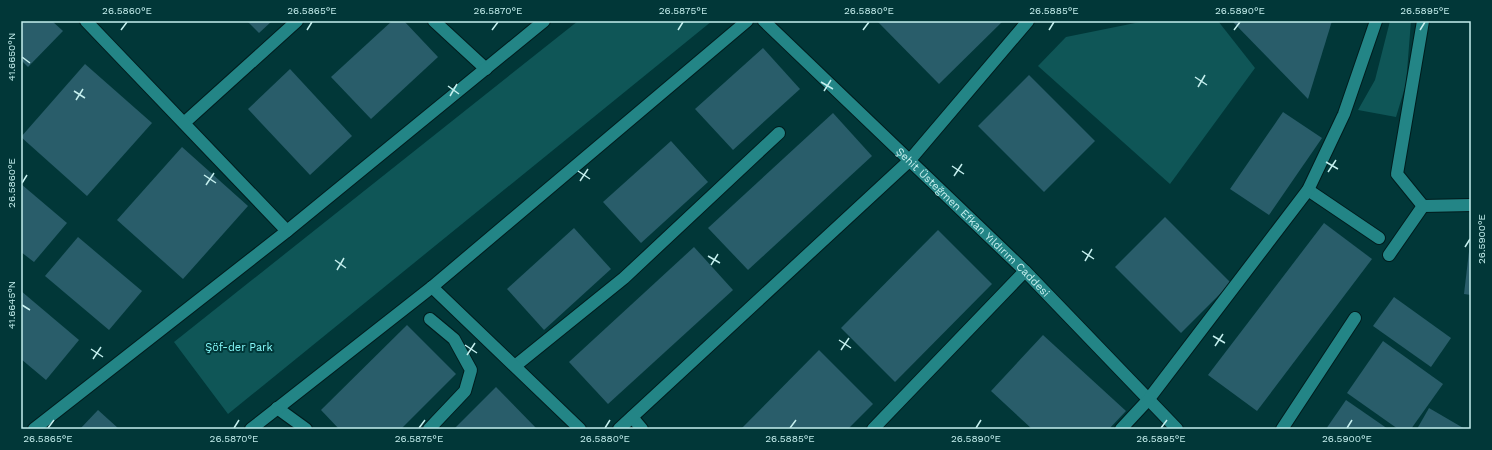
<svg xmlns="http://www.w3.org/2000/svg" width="1492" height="450" viewBox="0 0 1492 450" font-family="'Work Sans',sans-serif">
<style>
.green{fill:#0f5657}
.building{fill:#295d6a}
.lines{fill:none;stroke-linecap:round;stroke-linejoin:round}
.service-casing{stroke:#001c1d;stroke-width:14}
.minor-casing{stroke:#001c1d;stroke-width:14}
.service{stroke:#238586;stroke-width:12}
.minor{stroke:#238586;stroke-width:12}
.ticks{fill:none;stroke:#c5efee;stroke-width:1.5}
.labels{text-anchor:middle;stroke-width:4;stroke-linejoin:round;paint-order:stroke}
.street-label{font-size:11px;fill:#c5efee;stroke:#013738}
.park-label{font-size:11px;fill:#85f9fa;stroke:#013738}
.neatline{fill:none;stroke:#c5efee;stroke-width:1.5}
.ticks-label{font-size:10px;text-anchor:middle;fill:#c5efee}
</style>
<rect width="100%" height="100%" fill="#013738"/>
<!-- green -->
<g class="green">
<polygon points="578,21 712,21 228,414 174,342"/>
<polygon points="1145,21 1218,21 1255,68 1170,184 1038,66 1066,37"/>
<polygon points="1390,21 1411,21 1406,84 1396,117 1358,110 1375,80"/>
</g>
<!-- building -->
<g class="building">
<polygon points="21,21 52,21 63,31 28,67 21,60"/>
<polygon points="247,21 272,21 259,33"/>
<polygon points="392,21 404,21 438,57 371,119 331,77"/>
<polygon points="877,21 1003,21 939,84"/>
<polygon points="1232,21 1332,21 1308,99"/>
<polygon points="763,48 800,89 733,150 695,109"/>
<polygon points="85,64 152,123 87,196 21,137"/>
<polygon points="290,69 352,136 310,175 248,109"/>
<polygon points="1029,75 1095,141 1044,192 978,126"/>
<polygon points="1283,112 1322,138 1269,215 1230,189"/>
<polygon points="833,113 872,156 748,270 708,228"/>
<polygon points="671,141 708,182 641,243 603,202"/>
<polygon points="182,147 248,206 183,279 117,220"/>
<polygon points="21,184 67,223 34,262 21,252"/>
<polygon points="1165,217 1231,283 1181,333 1115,267"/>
<polygon points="1324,223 1372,259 1257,411 1208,375"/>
<polygon points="574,228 611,269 544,330 507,289"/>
<polygon points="938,230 992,284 895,382 841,328"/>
<polygon points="78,237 142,291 109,330 45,276"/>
<polygon points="1470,243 1471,243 1471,295 1464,294"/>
<polygon points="694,247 733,290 608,404 569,362"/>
<polygon points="21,291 79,340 46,380 21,359"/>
<polygon points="1394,297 1451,338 1431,367 1373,326"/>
<polygon points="407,325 456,374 401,429 339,429 321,410"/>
<polygon points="1043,335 1126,411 1109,429 1032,429 991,391"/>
<polygon points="1383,341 1443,384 1411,429 1398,429 1347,393"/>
<polygon points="819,350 873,404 848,429 741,429"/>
<polygon points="496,387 537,429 454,429"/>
<polygon points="1346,400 1388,429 1326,429"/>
<polygon points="1429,408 1465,429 1417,429"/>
<polygon points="98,410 119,429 80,429"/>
</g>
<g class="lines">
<defs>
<g id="service">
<polyline points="434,21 486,69"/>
<polyline points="184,123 297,21"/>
<polyline points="1308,190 1379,238"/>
<polyline points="1389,255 1423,206"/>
<polyline points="515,366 624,278 779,133"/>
<polyline points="277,408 306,429"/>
<polyline points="429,429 465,391 471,370 454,339 430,319"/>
<polyline points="1282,429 1355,318"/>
</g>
<g id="minor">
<polyline points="86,21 287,231"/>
<path id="s1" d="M764,21L1025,271L1177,429"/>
<polyline points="1423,21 1397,174 1423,206 1471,205"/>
<polyline points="432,287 580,429"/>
<polyline points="632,417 642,429"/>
<polyline points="34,429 287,231 544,21"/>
<polyline points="251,429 432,287 747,21"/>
<polyline points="619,429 909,161 1028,21"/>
<polyline points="873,429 1025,271"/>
<polyline points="1121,429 1148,400 1308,190 1344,114 1376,21"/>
</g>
</defs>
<!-- service casing -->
<use href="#service" class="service-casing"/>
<!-- minor casing -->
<use href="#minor" class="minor-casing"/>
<!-- service -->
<use href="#service" class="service"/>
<!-- minor -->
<use href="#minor" class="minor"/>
</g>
<!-- ticks -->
<path class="ticks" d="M121,30L127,22M307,30L312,22M492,30L498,22M678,30L683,22M863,30L869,22M1049,30L1054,22M1234,30L1240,22M1420,30L1425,22M22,57L30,63M1195,77L1207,85M821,82L833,89M448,86L459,94M1198,87L1205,75M74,91L85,98M824,91L831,80M450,96L457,84M76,100L83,89M1326,162L1338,169M952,166L964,174M578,171L590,179M1328,172L1336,160M204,175L216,183M954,176L962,164M580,181L588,169M22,183L27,175M206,185L214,173M1465,247L1470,239M1082,251L1094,259M708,256L720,263M335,260L346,268M1085,261L1092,249M711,265L718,254M337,270L344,258M22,305L30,310M1213,336L1225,343M839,340L851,348M465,345L477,353M1215,346L1223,334M91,349L103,357M841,350L849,338M467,355L475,343M93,359L101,347M48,428L54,420M234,428L239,420M419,428L425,420M605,428L610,420M790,428L796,420M976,428L981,420M1161,428L1167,420M1347,428L1352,420"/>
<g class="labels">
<!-- street labels -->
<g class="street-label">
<text dy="4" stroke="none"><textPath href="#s1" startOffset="290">Şehit Üsteğmen Efkan Yıldırım Caddesi</textPath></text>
</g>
<!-- park labels -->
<g class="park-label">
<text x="239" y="351">Şöf-der Park</text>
</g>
</g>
<!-- border -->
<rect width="1492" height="450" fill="none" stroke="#013738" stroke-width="44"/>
<rect x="22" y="22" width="1448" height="406" class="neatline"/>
<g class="ticks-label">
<text x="127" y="14">26.5860°E</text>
<text x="312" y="14">26.5865°E</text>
<text x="498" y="14">26.5870°E</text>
<text x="683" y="14">26.5875°E</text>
<text x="869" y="14">26.5880°E</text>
<text x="1054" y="14">26.5885°E</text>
<text x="1240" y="14">26.5890°E</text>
<text x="1425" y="14">26.5895°E</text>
<text transform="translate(11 57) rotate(-90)" y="4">41.6650°N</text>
<text transform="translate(11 183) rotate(-90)" y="4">26.5860°E</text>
<text transform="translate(1481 239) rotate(-90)" y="4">26.5900°E</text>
<text transform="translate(11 305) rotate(-90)" y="4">41.6645°N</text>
<text x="48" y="442">26.5865°E</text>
<text x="234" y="442">26.5870°E</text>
<text x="419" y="442">26.5875°E</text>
<text x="605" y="442">26.5880°E</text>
<text x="790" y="442">26.5885°E</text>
<text x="976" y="442">26.5890°E</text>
<text x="1161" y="442">26.5895°E</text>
<text x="1347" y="442">26.5900°E</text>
</g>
</svg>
